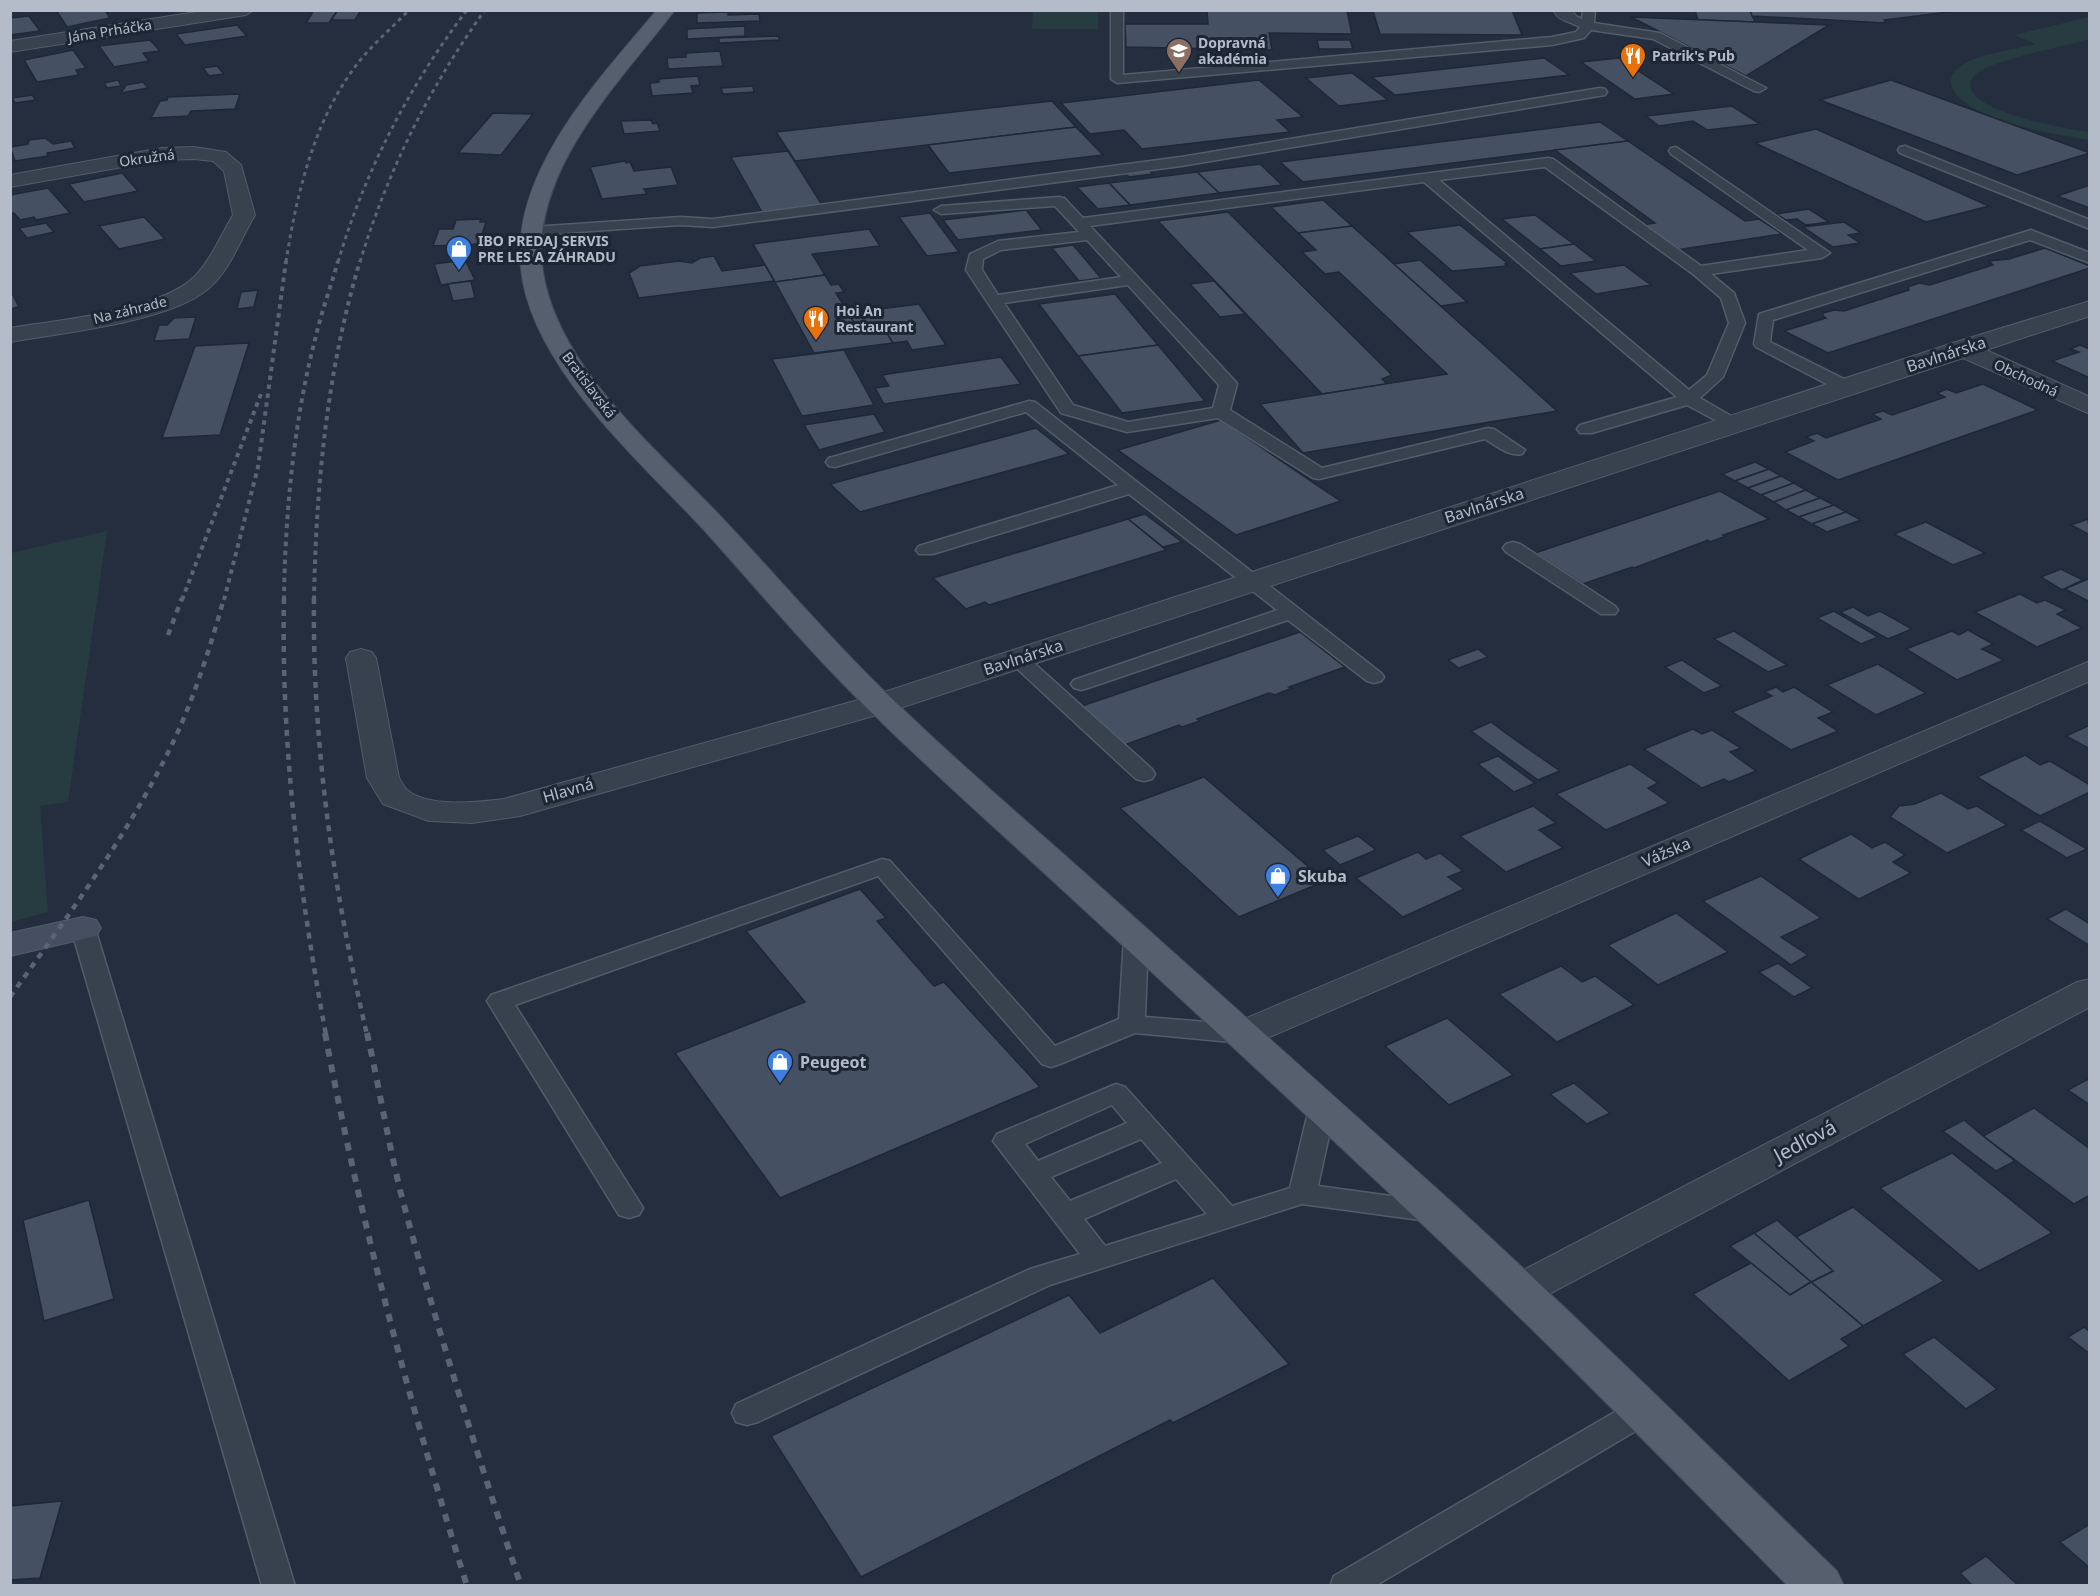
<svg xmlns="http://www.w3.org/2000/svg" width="2100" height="1596" viewBox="0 0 2100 1596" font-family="'Noto Sans',sans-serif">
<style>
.green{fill:#263c40}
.building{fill:#455063;stroke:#1f2836;stroke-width:1.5}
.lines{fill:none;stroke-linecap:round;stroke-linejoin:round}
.lane-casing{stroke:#535c69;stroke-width:3}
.street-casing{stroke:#535c69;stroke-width:2}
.secondary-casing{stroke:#535c69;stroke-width:2}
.primary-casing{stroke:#414a58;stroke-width:2}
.lane{fill:#38414e;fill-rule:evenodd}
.street{fill:#38414e;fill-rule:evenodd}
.secondary{fill:#464f62;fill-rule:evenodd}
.primary{fill:#565f6e;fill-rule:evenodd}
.rail-far3{stroke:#5a6475;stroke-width:3;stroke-dasharray:4 4;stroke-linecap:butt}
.rail-far2{stroke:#5a6475;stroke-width:4;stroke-dasharray:4.5 4.5;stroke-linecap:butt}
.rail-far1{stroke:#5a6475;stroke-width:4.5;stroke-dasharray:6 6;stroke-linecap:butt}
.rail{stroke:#5a6475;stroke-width:6;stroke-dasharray:8 8;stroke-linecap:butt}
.labels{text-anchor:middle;stroke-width:6;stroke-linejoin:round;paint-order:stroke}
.far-street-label{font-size:14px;fill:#b4bcc9;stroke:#1d2634}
.far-poi-label{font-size:14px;font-weight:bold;fill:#b4bcc9;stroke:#1d2634;text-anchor:start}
.street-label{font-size:16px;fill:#b4bcc9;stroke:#1d2634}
.poi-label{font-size:16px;font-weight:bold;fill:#b4bcc9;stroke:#1d2634;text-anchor:start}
.near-street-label{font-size:20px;fill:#b4bcc9;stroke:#1d2634}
</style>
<rect width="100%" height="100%" fill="#242e3f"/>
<!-- green -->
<g class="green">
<polygon points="1033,11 1098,11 1098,29 1032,29"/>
<path d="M2089,17V39C2067,46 1989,60 1975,75C1944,108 2074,131 2089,132V140C2059,136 1961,119 1951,85C1950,79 1952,73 1957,69C1974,54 2014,50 2036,44L2014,35Z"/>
<polygon points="107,531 68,802 40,806 48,912 11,922 11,553"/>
</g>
<!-- building -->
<g class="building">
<polygon points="56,10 105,10 110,18 67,27"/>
<polygon points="314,10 338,10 329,23 306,23"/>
<polygon points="338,10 361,10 355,20 331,20"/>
<polygon points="1207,10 1519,10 1520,13 1513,13 1522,35 1380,34 1373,11 1347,11 1352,34 1269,33 1272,50 1126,47 1125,24 1208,24"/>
<polygon points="1695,10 1750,10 1755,22 1698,20"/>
<polygon points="1750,10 1964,10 1884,20 1886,23 1752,16"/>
<polygon points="728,12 728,15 759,14 760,21 697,23 697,13"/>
<polygon points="29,16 40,31 10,35 10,18"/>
<polygon points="1631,17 1755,22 1829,25 1746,76"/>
<polygon points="237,25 247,36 185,45 176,34"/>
<polygon points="745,26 745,36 687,39 687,29"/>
<polygon points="779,36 779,40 719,43 719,38"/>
<polygon points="150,40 160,51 143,53 149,61 114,67 99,46"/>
<polygon points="1317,40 1350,40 1353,49 1319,49"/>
<polygon points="73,50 86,68 76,70 79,75 37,82 24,60"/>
<polygon points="720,51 723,66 668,69 667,58 686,57 686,53"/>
<polygon points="1544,58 1569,75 1395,95 1372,77"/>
<polygon points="1619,58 1674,94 1635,99 1581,62"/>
<polygon points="217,66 224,74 209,76 203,68"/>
<polygon points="1352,73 1388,100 1339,106 1306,78"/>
<polygon points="698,76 700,85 691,86 693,93 652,96 650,83 659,82 659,79"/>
<polygon points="118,80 121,86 107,88 104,83"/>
<polygon points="1259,80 1303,117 1277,120 1290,132 1142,149 1124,130 1090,134 1061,103"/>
<polygon points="1891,80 2090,153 2017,175 1820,100"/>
<polygon points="143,82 148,88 121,93 126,85"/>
<polygon points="753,86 754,92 723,94 721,88"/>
<polygon points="240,94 235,109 191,111 188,116 151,118 160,101 167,100 168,97"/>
<polygon points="32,95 36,100 15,103 12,98"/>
<polygon points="1052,101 1076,127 795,161 776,132"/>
<polygon points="1732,106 1760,124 1707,130 1693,121 1659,126 1646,116"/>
<polygon points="493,113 533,114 501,155 458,153"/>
<polygon points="651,120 653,124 657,123 660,131 624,134 621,121"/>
<polygon points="1600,122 1628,141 1303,182 1280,162"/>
<polygon points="1076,127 1103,155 949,173 928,145"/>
<polygon points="1816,129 1989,206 1926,222 1755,143"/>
<polygon points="45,138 53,144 71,141 75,148 47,153 48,156 15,161 10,147 28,144 29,140"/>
<polygon points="1628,141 1745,221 1759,219 1782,234 1676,250 1642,225 1655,223 1555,150"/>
<polygon points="788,151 822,205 762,212 731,157"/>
<polygon points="625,161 626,163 630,162 634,171 671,167 678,185 644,189 647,194 602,199 590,167"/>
<polygon points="1260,164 1282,185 1219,193 1197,172"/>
<polygon points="1149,170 1153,174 1129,177 1125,173"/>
<polygon points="1197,172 1219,193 1130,205 1109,183"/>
<polygon points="122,173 138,191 84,202 69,184"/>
<polygon points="1109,183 1130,205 1098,209 1077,187"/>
<polygon points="2090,185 2090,207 2087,207 2057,196"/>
<polygon points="48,188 70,213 36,220 34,217 20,220 14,213 10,213 10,195"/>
<polygon points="1323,200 1352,226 1298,233 1271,207"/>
<polygon points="1809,209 1829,222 1806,225 1797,219 1786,220 1776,214"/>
<polygon points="1026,210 1042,230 958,240 943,220"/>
<polygon points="1228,212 1392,375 1382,379 1387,384 1322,394 1158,221"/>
<polygon points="930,213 959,252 927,256 899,217"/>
<polygon points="1535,215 1560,234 1574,244 1540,249 1502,219"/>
<polygon points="144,217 165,239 119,249 99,226"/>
<polygon points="481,219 480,222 486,222 479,244 433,246 439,229 453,229 456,220"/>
<polygon points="1844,222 1861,233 1848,235 1860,243 1833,247 1803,227"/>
<polygon points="46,223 54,232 27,238 19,228"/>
<polygon points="1460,225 1507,263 1505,264 1508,266 1452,271 1407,232"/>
<polygon points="1352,226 1394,264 1557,411 1303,453 1260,404 1447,374 1339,272 1325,274 1302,252 1316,250 1298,233"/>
<polygon points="869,229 880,246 812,254 825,275 775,282 753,244"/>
<polygon points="1574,244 1596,261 1561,266 1540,249"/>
<polygon points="1073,245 1101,278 1079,281 1052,248"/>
<polygon points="2045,248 2090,266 2090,268 1828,353 1784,331 1826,318 1823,316 1823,313 1834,310 1844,311 1909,290 1908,287 1919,283 1930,285 1993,265 1989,261 2009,259"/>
<polygon points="714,256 722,271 765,265 774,281 639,298 629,273 640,266 679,261 692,263 700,258"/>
<polygon points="465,260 475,280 441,285 434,264"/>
<polygon points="1420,260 1467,302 1441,306 1394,264"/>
<polygon points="1624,265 1651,285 1596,294 1570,273"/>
<polygon points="825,275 831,285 839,284 844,292 836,293 857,327 881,323 893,343 814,353 775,282"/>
<polygon points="471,281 475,298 453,301 448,284"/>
<polygon points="1214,281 1245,314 1220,317 1190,284"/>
<polygon points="10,289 19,307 10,309"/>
<polygon points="258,290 254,307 237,309 241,292"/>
<polygon points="1115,294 1158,345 1078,356 1039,304"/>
<polygon points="919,304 946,345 912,350 907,341 893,343 881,323 857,327 848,313"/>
<polygon points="196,317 189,339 154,341 159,325 167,325 174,318"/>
<polygon points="249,343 220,435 162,438 195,346"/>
<polygon points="1158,345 1205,401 1122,413 1078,356"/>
<polygon points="2080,345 2090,349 2090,378 2052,361 2079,352 2070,349"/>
<polygon points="844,350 874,405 802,416 772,359"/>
<polygon points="1001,357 1021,384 884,404 875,388 889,386 882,375"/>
<polygon points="1983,384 2038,410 1838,480 1785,452 1814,441 1806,437 1817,433 1826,438 1881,419 1872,414 1883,411 1892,415 1945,397 1937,393 1947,389 1956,393"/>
<polygon points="874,414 885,432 819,450 804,425"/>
<polygon points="1221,420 1318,486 1341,501 1236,535 1118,450"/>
<polygon points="1036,428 1069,454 860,512 830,484"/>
<polygon points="1755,462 1769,469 1735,481 1722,474"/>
<polygon points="1769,469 1781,476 1748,488 1735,481"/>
<polygon points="1781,476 1794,483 1761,495 1748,488"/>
<polygon points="1794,483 1806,490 1774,502 1761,495"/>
<polygon points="1806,490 1820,498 1786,510 1774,502"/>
<polygon points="1720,491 1769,519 1723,535 1726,536 1710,542 1708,540 1634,568 1632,567 1583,584 1535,553"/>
<polygon points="1820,498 1834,505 1799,517 1786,510"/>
<polygon points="1834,505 1846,512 1812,524 1799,517"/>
<polygon points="1846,512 1861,520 1827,532 1812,524"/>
<polygon points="1145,514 1182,542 1163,547 1128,519"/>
<polygon points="1128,519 1166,550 989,605 985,602 966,609 933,578"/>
<polygon points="2088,519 2090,535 2071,525"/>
<polygon points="1926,522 1985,553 1953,565 1894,534"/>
<polygon points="2061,569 2083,580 2062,590 2041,577"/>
<polygon points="2090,578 2090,602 2065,589"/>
<polygon points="2020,594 2037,603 2045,600 2066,610 2057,614 2082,628 2037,647 1975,612"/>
<polygon points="1853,607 1868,616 1880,611 1912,629 1888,639 1840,612"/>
<polygon points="1834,611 1878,637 1861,644 1817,618"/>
<polygon points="1968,630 1993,644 1982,649 2004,660 1957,680 1906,649 1952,631 1959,635"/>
<polygon points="1734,631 1787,665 1768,672 1714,639"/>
<polygon points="1300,632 1345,667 1289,687 1292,688 1275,695 1269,693 1197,719 1200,721 1182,727 1179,725 1119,747 1076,708"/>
<polygon points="1478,649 1488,657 1459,668 1448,660"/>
<polygon points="1682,660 1722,686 1704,693 1665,667"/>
<polygon points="1878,664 1926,693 1876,715 1827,685"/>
<polygon points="1776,687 1783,692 1794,687 1833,712 1818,718 1838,731 1791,750 1732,712 1772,696 1764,692"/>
<polygon points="1491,722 1507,734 1560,771 1538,780 1471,731"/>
<polygon points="2090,725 2090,749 2066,736"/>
<polygon points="1693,729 1702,734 1712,730 1741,748 1730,752 1756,771 1729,782 1724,779 1702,788 1644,749"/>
<polygon points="2025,755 2040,765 2050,761 2090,785 2090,792 2040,816 1977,777"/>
<polygon points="1498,756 1535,783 1514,792 1478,764"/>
<polygon points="1630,764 1658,783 1648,788 1669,803 1606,830 1556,794"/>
<polygon points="1204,777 1325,881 1239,917 1120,808"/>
<polygon points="1941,793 1968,809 1977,806 2007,825 1947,853 1890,817 1899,806 1915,804"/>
<polygon points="1533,806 1556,823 1539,830 1563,848 1506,872 1460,836"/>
<polygon points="2040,821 2087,849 2067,858 2021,830"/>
<polygon points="1851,834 1872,848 1885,842 1905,855 1893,862 1911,873 1859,899 1799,859"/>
<polygon points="1358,836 1376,850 1340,865 1323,850"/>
<polygon points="1418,852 1426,859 1440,853 1463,871 1448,877 1464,889 1403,917 1356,878"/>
<polygon points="1761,876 1821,918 1781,937 1808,955 1791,965 1703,901"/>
<polygon points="860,889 886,918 877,921 934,986 944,982 1040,1087 780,1198 675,1053 805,1002 746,931"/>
<polygon points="2066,909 2090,924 2090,946 2047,919"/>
<polygon points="1676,913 1728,952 1658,985 1608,945"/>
<polygon points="1778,963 1812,988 1794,997 1759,972"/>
<polygon points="1561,966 1582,982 1595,976 1634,1005 1557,1042 1499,994"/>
<polygon points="1447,1018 1513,1075 1449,1105 1385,1046"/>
<polygon points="2090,1078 2090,1105 2068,1090"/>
<polygon points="1574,1083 1610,1113 1587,1124 1550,1094"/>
<polygon points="2034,1108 2090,1149 2090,1195 2074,1204 1983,1136"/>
<polygon points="1964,1120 1983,1136 2015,1161 1996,1171 1943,1131"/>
<polygon points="1952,1153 2052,1233 1979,1271 1880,1188"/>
<polygon points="89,1200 114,1299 44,1321 23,1220"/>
<polygon points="1853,1207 1944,1281 1863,1326 1811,1282 1833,1271 1796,1237"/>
<polygon points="1777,1220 1796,1237 1833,1271 1811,1282 1754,1233"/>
<polygon points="1754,1233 1811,1282 1790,1295 1730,1246"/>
<polygon points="1751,1263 1790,1295 1811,1282 1863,1326 1841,1339 1849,1346 1789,1381 1693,1294"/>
<polygon points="1213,1278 1289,1364 1173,1423 1170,1420 861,1577 771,1436 1069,1295 1100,1333"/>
<polygon points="2084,1327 2090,1332 2090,1354 2068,1337"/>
<polygon points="1934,1337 1997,1389 1966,1409 1903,1354"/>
<polygon points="62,1501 40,1578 10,1580 10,1506"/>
<polygon points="2090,1524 2090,1568 2060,1542"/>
<polygon points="1986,1556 2019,1586 1973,1586 1960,1573"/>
</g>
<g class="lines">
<defs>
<g id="lane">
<polygon points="1111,10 1123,10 1123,75 1552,37 1576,32 1580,27 1564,20 1564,14 1568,13 1582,19 1583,10 1595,10 1594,23 1660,33 1766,88 1759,92 1754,91 1653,39 1591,30 1584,38 1552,45 1117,83 1111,79"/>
<polygon points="1600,88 1605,89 1607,92 1605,95 1181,166 713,227 680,225 532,235 525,231 532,227 680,217 713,219 1181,157"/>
<polygon points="1905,146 2090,220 2090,229 1900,153 1898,150 1900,147"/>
<path d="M1676,147L1830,253L1822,258L1711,274L1734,293L1745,323L1723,377L1700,398L1738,420L1741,424L1738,428L1732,429L1687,405L1592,433H1580L1577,429L1580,425L1677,397L1424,182L1090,226L1234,380L1237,384L1230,410L1322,468L1488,428L1494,429L1525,450L1522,454C1509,457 1497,446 1485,439L1319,479L1313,478L1218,418L1127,432L1061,413L966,270L970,254L998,241L1079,232L1055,206L941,214L934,210L941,206L1059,197L1064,198L1083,218L1548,158L1553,159L1701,266L1808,250L1671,154L1669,151L1671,148ZM1545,167L1693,274L1721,298L1729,323L1707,375L1689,390L1439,180ZM1087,240L1121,277L998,295L982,270L983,259L1001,250ZM1128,285L1219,385L1213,408L1128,422L1073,405L1004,303Z"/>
<polygon points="2031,230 2090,253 2090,263 2030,240 1773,320 1770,342 1852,383 1855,387 1852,391 1840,391 1756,347 1754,344 1759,314"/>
<polygon points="1029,401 1035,402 1381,673 1384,677 1381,681 1374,683 1367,681 1288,620 1088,688 1081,690 1074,688 1071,684 1074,680 1277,610 1129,494 933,554 919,554 916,550 919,546 1118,485 1026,412 835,467 829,466 826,462 829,458"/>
<polygon points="1513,542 1520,544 1615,606 1618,610 1615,614 1601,614 1506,552 1503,548 1506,544"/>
<polygon points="1018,653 1025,655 1152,769 1155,774 1152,779 1144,781 1136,779 1011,663 1008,659 1011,655"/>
<polygon points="882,859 890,861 1055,1046 1119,1019 1124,938 1127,933 1136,930 1145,933 1148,938 1145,1017 1243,1025 1252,1028 1256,1034 1252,1040 1243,1043 1135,1033 1060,1064 1051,1067 1042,1064 878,876 515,1005 643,1208 639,1215 629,1218 619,1215 487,1001 491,995"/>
<polygon points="83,920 92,923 95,928 295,1586 262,1586 71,928 74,923"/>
<path d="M1116,1084L1125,1087L1232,1206L1290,1188L1309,1108L1313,1101L1322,1099L1331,1101L1335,1108L1318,1186L1435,1202L1445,1205L1449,1212L1445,1219L1435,1222L1302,1204L1050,1285L758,1422L747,1425L736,1422L732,1413L736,1404L1030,1269L1080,1254L993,1141L997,1134ZM1112,1105L1127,1123L1038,1161L1025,1144ZM1141,1139L1162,1163L1070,1201L1051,1177ZM1176,1179L1207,1214L1105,1246L1084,1219Z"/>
<polygon points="1643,1399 1654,1402 1658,1411 1654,1420 1375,1586 1330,1586 1334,1576 1632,1402"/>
</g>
<g id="street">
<polygon points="209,10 254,10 246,15 10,52 10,41"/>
<path d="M1553,10H1572L1577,17L1574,21C1564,23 1558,19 1553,10Z"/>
<path d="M194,147L226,152L241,165L255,215C241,238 230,271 208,289C169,322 62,333 10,342V328C59,320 159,311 194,277C211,260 221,235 233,215L224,171L213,161L194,159L162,160L10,187V175L162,148Z"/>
<path d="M2090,301V316L1986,350L2090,397V414L1963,358L891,711L520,816L472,823L429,821L383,804L367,778L346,658L350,652L361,649L372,652L376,658L399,778C401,781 404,787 407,790C428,808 479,802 504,799L869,697L1953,343Z"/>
<polygon points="2090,661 2090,681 1256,1043 1243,1047 1230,1043 1224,1034 1230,1025"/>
<polygon points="2090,979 2090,1007 1536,1301 1521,1306 1506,1301 1500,1290 1506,1279 2077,982"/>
</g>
<polygon id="secondary" points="83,917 96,920 101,928 96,936 10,956 10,933"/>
<path id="primary" d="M657,10H675C620,82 528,172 543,272C559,371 661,452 725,521C774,573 821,628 872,679C943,750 1020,815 1095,882C1215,990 1336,1097 1456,1206C1586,1325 1711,1449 1837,1571L1844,1586H1788C1667,1464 1547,1341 1421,1223C1304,1112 1185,1003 1067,894C1001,833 934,774 870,711C811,654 758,590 703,529C640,461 531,367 521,269C510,172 599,79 657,10Z"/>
</defs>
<!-- lane casing -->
<use href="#lane" class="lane-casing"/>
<!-- street casing -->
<use href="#street" class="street-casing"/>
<!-- secondary casing -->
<use href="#secondary" class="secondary-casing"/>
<!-- primary casing -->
<use href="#primary" class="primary-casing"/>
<!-- lane -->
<use href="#lane" class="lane"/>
<!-- street -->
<use href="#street" class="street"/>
<!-- secondary -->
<use href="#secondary" class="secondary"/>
<!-- primary -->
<use href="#primary" class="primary"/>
<!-- rail-far3 -->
<g class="rail-far3">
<path d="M286,262C296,197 313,125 352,71C368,48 390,30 409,10"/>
<path d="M338,262C365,171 409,86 467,10"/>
<path d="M360,262C388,170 429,88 485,10"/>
</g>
<!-- rail-far2 -->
<g class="rail-far2">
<polyline points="182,600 261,394"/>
<polyline points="224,600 258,467 286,261"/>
<path d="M284,600C285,515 294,418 316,336C322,310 331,286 338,261"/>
<path d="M314,600C316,486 327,370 360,261"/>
</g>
<!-- rail-far1 -->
<g class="rail-far1">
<path d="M284,598C281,745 299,891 326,1035"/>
<path d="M314,598C312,745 334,892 367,1035"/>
<polyline points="168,635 182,598"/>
<path d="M10,997C70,913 132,830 176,736C196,692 211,645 224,598"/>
</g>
<!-- rail -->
<g class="rail">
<path d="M325,1033C360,1221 410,1404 467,1586"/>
<path d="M367,1033C379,1087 388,1141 401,1194C436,1326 478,1456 521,1586"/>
</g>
</g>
<!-- icons -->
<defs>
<symbol id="school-pin" viewBox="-11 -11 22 30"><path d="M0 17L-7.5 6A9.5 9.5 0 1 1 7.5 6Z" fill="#8d6e63" stroke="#1d2634"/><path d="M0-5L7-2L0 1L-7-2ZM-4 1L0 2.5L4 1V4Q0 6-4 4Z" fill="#fff"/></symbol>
<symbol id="restaurant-pin" viewBox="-11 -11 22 30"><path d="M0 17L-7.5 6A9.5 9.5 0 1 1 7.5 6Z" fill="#e8710a" stroke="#1d2634"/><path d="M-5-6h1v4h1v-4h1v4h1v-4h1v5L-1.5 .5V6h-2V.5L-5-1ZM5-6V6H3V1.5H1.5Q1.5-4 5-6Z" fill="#fff"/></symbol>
<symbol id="shop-pin" viewBox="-11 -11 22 30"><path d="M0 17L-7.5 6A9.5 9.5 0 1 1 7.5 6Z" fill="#3f7fe0" stroke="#1d2634"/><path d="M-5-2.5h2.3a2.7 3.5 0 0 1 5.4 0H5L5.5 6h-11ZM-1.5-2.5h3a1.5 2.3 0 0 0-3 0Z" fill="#fff"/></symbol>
</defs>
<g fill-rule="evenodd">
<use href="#school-pin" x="1164" y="36" width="30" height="40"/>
<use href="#restaurant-pin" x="1618" y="41" width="30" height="40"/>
<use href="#shop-pin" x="444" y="234" width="30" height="40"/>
<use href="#restaurant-pin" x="801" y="304" width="30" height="40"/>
<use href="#shop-pin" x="1263" y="861" width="30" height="40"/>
<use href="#shop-pin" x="765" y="1047" width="30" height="40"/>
</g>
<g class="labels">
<!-- far-street labels -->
<g class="far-street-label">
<text transform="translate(110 31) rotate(-9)" y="5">Jána Prháčka</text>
<text transform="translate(147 158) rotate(-8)" y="5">Okružná</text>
<text transform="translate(130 310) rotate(-14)" y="5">Na záhrade</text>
<text transform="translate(2026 378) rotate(25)" y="5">Obchodná</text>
<text transform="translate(589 385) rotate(53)" y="5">Bratislavská</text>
</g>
<!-- far-poi labels -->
<g class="far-poi-label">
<text x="1198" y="48">Dopravná<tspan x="1198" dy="16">akadémia</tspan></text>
<text x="1652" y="61">Patrik's Pub</text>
<text x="478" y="246">IBO PREDAJ SERVIS<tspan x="478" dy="16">PRE LES A ZÁHRADU</tspan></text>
<text x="836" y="316">Hoi An<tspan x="836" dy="16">Restaurant</tspan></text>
</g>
<!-- street labels -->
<g class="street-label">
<text transform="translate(1946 354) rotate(-18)" y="6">Bavlnárska</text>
<text transform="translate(1484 505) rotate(-18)" y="6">Bavlnárska</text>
<text transform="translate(1023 657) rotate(-18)" y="6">Bavlnárska</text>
<text transform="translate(568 790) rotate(-16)" y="6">Hlavná</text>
<text transform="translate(1666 852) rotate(-23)" y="6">Vážska</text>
</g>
<!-- poi labels -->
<g class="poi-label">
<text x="1298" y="882">Skuba</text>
<text x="800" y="1068">Peugeot</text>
</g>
<!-- near-street labels -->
<g class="near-street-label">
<text transform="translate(1805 1141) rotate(-28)" y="7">Jedľová</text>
</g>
</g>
<!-- border -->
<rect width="2100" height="1596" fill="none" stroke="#b4bcc9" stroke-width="24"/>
</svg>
